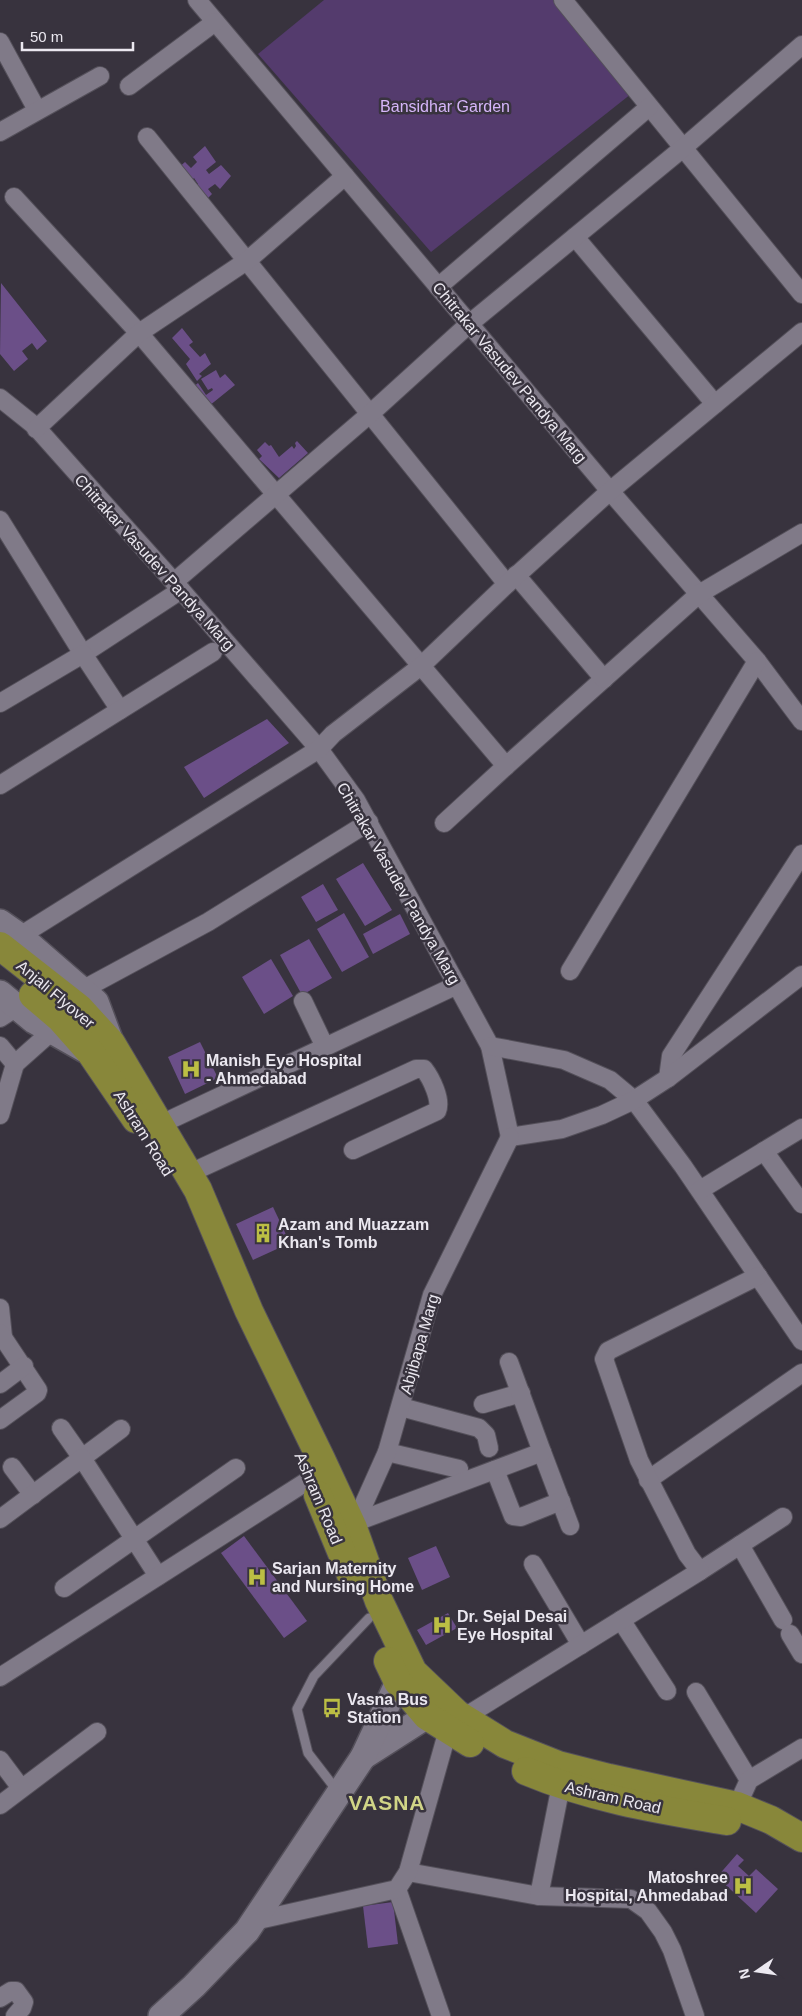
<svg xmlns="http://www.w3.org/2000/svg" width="802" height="2016" viewBox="0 0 802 2016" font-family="Helvetica,sans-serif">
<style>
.green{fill:#543b6d}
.building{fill:#6b4f88}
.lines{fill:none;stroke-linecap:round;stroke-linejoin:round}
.lane-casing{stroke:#54505a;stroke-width:11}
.street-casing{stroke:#54505a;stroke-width:20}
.secondary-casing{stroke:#54505a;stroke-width:28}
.primary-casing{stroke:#54505a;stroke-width:30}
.lane{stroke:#807a88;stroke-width:9}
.street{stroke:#807a88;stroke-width:18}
.secondary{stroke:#807a88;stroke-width:25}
.primary{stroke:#88873a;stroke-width:28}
.labels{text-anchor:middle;stroke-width:5;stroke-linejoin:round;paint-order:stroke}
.park-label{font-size:16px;fill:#d6b6fa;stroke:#38333e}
.street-label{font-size:16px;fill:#ebe8f0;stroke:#38333e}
.poi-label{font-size:16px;font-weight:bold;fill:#ebe8f0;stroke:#38333e;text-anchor:start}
.district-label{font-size:21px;font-weight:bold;letter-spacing:1px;fill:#d1d587;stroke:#38333e}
</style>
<rect width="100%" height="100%" fill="#38333e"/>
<!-- green -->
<polygon class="green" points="324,0 555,0 631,94 431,252 258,54"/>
<!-- building -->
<g class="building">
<polygon points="205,146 216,162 206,170 209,174 221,165 231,176 220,189 215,184 208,189 212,194 204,202 193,188 198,184 194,178 189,183 177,169 185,162 191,168 197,162 193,157"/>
<polygon points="1,283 47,341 37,350 32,343 22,351 28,359 14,371 0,354"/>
<polygon points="182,328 193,342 189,345 200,357 205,353 211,364 199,374 202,376 197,381 186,364 190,359 172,338"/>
<polygon points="216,370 220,378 225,374 235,385 204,410 192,388 198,383 206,395 213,390 212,388 208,390 201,379"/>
<polygon points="297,441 308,453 279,478 259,459 262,456 257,450 265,442 269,446 271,445 279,457 292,446 294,449 296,446 295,443"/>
<polygon points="267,719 289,743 204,798 184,767"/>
<polygon points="363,863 392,910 365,926 336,879"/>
<polygon points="323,884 338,910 316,922 301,897"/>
<polygon points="344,913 369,957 342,972 317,929"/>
<polygon points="400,914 410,934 373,954 363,934"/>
<polygon points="309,939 332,978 302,995 280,955"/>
<polygon points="271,959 293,996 264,1014 242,977"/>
<polygon points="200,1042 218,1078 185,1094 168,1057"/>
<polygon points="273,1207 290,1243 253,1260 236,1224"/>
<polygon points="244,1536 307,1621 284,1638 221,1553"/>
<polygon points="436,1546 450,1577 422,1590 408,1558"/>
<polygon points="448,1613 457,1628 426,1645 417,1630"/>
<polygon points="737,1854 744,1860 738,1866 749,1876 756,1869 778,1889 756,1913 717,1877"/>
<polygon points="393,1902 398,1944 368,1948 363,1906"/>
</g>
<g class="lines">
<defs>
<polyline id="lane" points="338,1792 308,1753 297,1709 314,1676 369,1618"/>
<g id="street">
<polyline points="197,0 610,491 757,661 802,721"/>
<polyline points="563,0 802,294"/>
<polyline points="0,42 37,110"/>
<polyline points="129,86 215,22"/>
<polyline points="0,132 100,76"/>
<polyline points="147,137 507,584"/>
<polyline points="14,197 139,333 506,766 699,594 802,533"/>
<polyline points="575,237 715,404"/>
<polyline points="438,287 649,107"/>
<polyline points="0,398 35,426 181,590 319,749 356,800 490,1046 510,1137"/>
<polyline points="36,429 139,333 248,260 345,176"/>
<polyline points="0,520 83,654 181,590"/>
<polyline points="516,575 604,679"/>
<polyline points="174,582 371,413 469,324 683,148 802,45"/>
<polyline points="0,703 83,654 120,710"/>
<polyline points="0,785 213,652"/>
<polyline points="444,823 506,766"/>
<polyline points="20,936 319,749 333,734 421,666 507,584 610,491 802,332"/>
<polyline points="570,971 757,661"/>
<polyline points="82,990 208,922 369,822"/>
<polyline points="303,1001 325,1047"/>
<polyline points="0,1018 17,1007"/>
<polyline points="0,1046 15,1064 0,1115"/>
<polyline points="490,1046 564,1060 610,1080 634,1100 683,1166 802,1341"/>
<polyline points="15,1064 51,1032"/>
<polyline points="668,1078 671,1056 802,854"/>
<polyline points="159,1125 457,985"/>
<polyline points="510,1137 562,1129 602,1115 634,1100 668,1078 802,975"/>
<polyline points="764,1151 802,1204"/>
<path d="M188,1174L416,1069H424C431,1078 442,1100 437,1111L353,1150"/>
<polyline points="700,1190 802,1128"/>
<polyline points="0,1308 3,1337"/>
<polyline points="0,1333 38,1390 37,1393 0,1420"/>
<polyline points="0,1384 24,1366"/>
<polyline points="483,1404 521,1393"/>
<polyline points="401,1407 479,1428 486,1435 489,1448"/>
<polyline points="61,1428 82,1458 121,1429"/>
<polyline points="387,1452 459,1469"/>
<polyline points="542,1452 570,1526"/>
<polyline points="12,1467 33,1495"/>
<polyline points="495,1470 513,1516 521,1517 561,1501"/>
<polyline points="648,1480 802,1373"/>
<polyline points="0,1519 82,1458 158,1576"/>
<polyline points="356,1522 542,1452 509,1362"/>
<polyline points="353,1528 387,1452 432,1295 510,1137"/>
<polyline points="740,1545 783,1517"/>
<polyline points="533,1564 581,1645"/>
<polyline points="700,1571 740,1545 783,1620"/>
<polyline points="64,1588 236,1468"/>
<polyline points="621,1620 667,1691"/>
<polyline points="790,1634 802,1654"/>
<polyline points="0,1677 312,1478"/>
<polyline points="696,1692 749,1780"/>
<polyline points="463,1718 700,1571 687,1554 639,1460 604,1359 608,1351 758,1276"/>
<polyline points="0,1760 21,1788"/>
<polyline points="0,1805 97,1732"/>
<polyline points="733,1815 749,1780 802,1748"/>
<polyline points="408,1872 539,1896 631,1899 648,1911 663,1932 672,1950 695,2016"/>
<polyline points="397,1889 441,2016"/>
<polyline points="539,1896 563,1775"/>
<polyline points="254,1921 397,1889 408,1872 448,1730"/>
<polyline points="0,1998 11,1991 16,1991 24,2002 22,2008 15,2016"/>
</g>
<g id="secondary">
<polyline points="0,922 20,936 96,1002 111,1042"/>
<polyline points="0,993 34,1021 85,1050"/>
<polyline points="363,1757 427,1716 443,1702"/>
<polyline points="161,2016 194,1986 247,1931 363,1757 398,1682 413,1672"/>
</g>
<g id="primary">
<polyline points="0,946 79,1008 111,1043 198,1190 249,1311 321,1459 353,1528 379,1601 413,1672 457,1714 505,1744 558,1765 609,1778 737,1806 771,1820 802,1838"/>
<polyline points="33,995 60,1018 91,1053 136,1119"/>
<polyline points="318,1495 351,1575"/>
<polyline points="388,1661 398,1682 427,1716 470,1743"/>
<path d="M526,1771C593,1799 657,1809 727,1821"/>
</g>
</defs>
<!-- lane casing -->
<use href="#lane" class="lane-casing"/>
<!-- street casing -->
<use href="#street" class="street-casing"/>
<!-- secondary casing -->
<use href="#secondary" class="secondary-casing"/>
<!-- primary casing -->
<use href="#primary" class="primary-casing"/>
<!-- lane -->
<use href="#lane" class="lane"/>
<!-- street -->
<use href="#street" class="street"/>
<!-- secondary -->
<use href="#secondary" class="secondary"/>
<!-- primary -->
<use href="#primary" class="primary"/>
</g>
<!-- icons -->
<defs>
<symbol id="hospital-bare" viewBox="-9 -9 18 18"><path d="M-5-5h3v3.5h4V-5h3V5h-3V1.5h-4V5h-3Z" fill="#bcbf44" stroke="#38333e" stroke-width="2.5" paint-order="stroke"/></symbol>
<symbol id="building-bare" viewBox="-9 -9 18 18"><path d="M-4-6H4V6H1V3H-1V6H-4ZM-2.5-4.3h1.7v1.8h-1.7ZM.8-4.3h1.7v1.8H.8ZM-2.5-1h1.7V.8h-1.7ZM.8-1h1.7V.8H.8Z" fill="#bcbf44" stroke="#38333e" stroke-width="2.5" paint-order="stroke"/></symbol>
<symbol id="bus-bare" viewBox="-9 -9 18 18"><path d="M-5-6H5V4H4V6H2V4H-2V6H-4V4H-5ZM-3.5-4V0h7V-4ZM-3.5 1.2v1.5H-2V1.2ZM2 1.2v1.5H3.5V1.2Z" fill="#bcbf44" stroke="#38333e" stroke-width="2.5" paint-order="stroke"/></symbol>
</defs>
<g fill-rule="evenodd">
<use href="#hospital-bare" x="177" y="1055" width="28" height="28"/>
<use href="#building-bare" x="249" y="1219" width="28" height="28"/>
<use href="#hospital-bare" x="243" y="1563" width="28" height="28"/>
<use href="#hospital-bare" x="428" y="1611" width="28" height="28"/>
<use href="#bus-bare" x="318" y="1694" width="28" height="28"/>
<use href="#hospital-bare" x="729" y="1872" width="28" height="28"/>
</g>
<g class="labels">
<!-- park labels -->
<g class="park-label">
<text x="445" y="112">Bansidhar Garden</text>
</g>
<!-- street labels -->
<g class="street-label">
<text transform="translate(510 372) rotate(50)" y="6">Chitrakar Vasudev Pandya Marg</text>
<text transform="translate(155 562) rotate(48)" y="6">Chitrakar Vasudev Pandya Marg</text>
<text transform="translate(399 883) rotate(60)" y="6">Chitrakar Vasudev Pandya Marg</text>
<text transform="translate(56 994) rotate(40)" y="6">Anjali Flyover</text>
<text transform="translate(144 1133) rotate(58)" y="6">Ashram Road</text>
<text transform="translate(419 1344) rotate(-74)" y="6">Abjibapa Marg</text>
<text transform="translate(319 1498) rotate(67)" y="6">Ashram Road</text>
<text transform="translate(613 1797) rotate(13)" y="6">Ashram Road</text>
</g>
<!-- poi labels -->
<g class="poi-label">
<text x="206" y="1066">Manish Eye Hospital<tspan x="206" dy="18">- Ahmedabad</tspan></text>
<text x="278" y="1230">Azam and Muazzam<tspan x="278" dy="18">Khan's Tomb</tspan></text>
<text x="272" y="1574">Sarjan Maternity<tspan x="272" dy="18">and Nursing Home</tspan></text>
<text x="457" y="1622">Dr. Sejal Desai<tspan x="457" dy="18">Eye Hospital</tspan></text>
<text x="347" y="1705">Vasna Bus<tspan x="347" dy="18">Station</tspan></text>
<text x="728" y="1883" text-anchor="end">Matoshree<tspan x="728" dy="18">Hospital, Ahmedabad</tspan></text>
</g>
<!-- district labels -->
<g class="district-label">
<text x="387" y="1810">VASNA</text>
</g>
</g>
<!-- north arrow -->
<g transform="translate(757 1971) rotate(257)" stroke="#38333e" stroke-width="4" paint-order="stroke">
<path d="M0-4L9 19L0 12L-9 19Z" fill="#ebe8f0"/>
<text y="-8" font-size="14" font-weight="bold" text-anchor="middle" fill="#ebe8f0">N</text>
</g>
<!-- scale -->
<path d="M22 42v8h111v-8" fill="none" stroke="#ebe8f0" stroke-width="2.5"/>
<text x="30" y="42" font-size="15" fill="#ebe8f0" stroke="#38333e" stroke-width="4" paint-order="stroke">50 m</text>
</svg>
